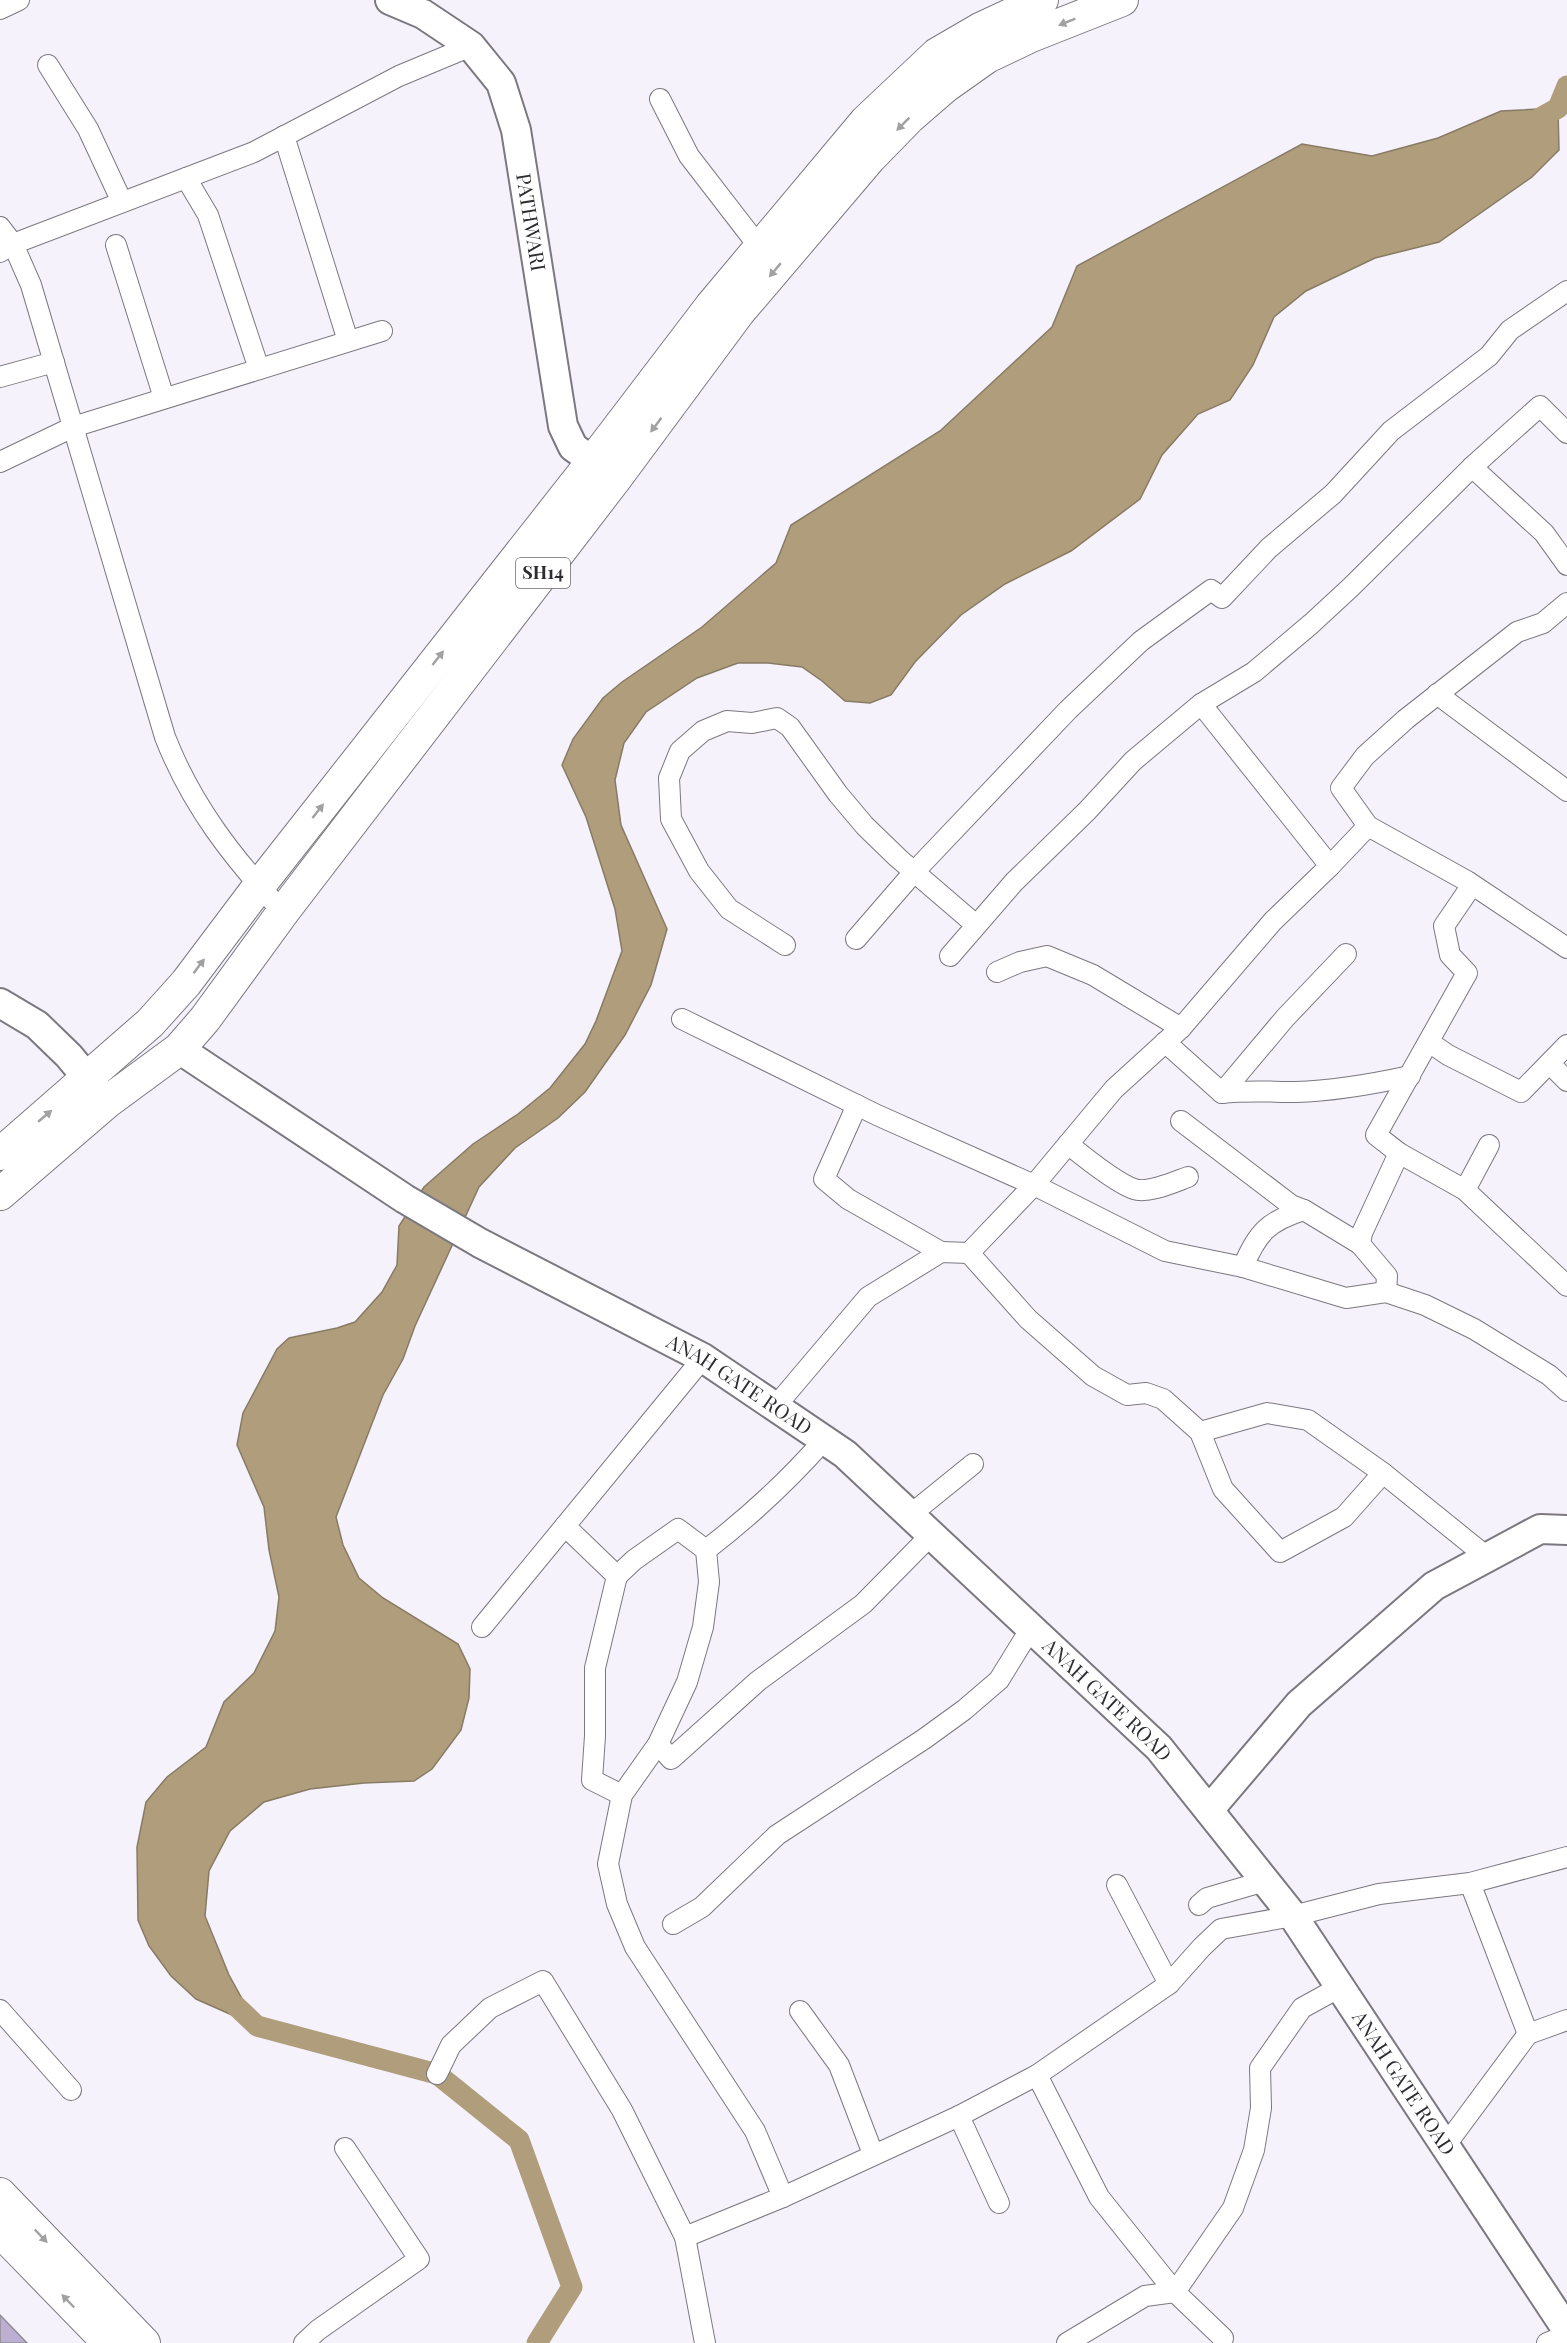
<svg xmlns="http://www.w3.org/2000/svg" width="1567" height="2343" viewBox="0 0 1567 2343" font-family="'Playfair Display',serif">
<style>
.water{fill:#af9d7c;stroke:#887b65;stroke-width:1.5}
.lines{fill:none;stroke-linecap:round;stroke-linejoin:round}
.canal{stroke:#af9d7c;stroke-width:21}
.building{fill:#bcafd2;stroke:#908d95;stroke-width:1.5}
.street-casing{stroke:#7b7880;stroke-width:22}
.secondary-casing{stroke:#7b7880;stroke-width:32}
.primary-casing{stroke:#7b7880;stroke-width:34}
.street{stroke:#fff;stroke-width:20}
.secondary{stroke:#fff;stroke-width:28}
.primary{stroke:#fff;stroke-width:32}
.oneway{fill:#a1a0a2}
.labels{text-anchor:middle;stroke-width:4.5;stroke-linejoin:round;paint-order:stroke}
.shield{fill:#fff;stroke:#6d6b6e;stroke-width:1.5}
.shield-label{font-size:18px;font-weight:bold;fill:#2e2c30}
.street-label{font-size:20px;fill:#2e2c30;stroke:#fff}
</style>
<rect width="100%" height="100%" fill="#f5f2fb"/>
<!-- water -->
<polygon class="water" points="1558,108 1559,150 1532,177 1439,242 1375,258 1306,291 1274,317 1253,365 1230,400 1198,414 1162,455 1140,499 1071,551 1005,584 961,615 915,662 891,695 870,703 845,701 822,681 802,667 768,663 738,663 697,678 646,712 624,743 615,780 621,825 667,929 651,985 625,1035 585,1092 558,1118 515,1148 479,1187 415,1326 403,1359 383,1395 336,1517 343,1545 359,1578 383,1598 458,1644 470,1669 469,1698 461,1730 432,1769 414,1781 364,1783 310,1789 264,1802 230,1831 209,1871 205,1916 229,1975 257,2026 196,1999 171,1976 149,1946 138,1920 137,1847 146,1802 167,1777 206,1747 224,1702 254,1673 275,1631 279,1597 269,1550 264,1507 237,1445 243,1413 277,1349 289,1338 337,1328 355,1322 382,1292 397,1265 399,1226 424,1187 473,1144 518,1114 550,1088 585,1044 596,1021 622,951 615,909 586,817 562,765 573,739 603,698 622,682 702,627 776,563 791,525 940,431 1052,327 1077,266 1302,144 1372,156 1438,138 1501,111"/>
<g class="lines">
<!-- canal -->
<g class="canal">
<polyline points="1535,121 1558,108 1567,86"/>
<polyline points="236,2006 257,2026 437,2074 519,2140 572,2287 537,2343"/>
</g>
</g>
<!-- building -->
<polygon class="building" points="0,2315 27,2343 0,2343"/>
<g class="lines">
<defs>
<g id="street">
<polyline points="0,9 19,0"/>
<polyline points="48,65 88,129 122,202"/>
<polyline points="660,99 689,156 760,248"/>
<polyline points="284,136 348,341"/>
<polyline points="186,178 208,215 259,369"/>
<path d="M0,227L13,244L31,285L165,737C192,806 233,858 283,912"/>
<polyline points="116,245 164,398"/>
<polyline points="0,252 13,244 254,152 399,76 471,46"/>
<polyline points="0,377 54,362"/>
<polyline points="0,462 73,427 382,331"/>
<polyline points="1472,467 1544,533 1567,565"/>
<polyline points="1567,603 1543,623 1517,632 1406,719 1365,756 1341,788 1368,826 1467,881 1567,948"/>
<polyline points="1437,694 1567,791"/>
<polyline points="1201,704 1330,866"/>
<polyline points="856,939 914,872 1068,710 1141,641 1211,590 1222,598 1269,548 1333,494 1391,431 1489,356 1510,330 1567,291"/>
<polyline points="785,945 729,909 699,871 671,819 669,778 680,751 703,731 727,721 752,723 777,718 790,727 838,794 865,826 898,858 976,925"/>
<polyline points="950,956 1014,882 1087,811 1133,761 1201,704 1254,672 1311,624 1351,587 1472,467 1540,406 1567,433"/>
<polyline points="997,972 1020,962 1047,956 1093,975 1181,1028"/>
<polyline points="682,1019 877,1115 1034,1185 1165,1251 1243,1267 1346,1298 1386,1292 1425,1305 1474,1329 1549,1375 1567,1391"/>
<path d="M1165,1042L1222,1093C1247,1090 1271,1092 1296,1092C1334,1091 1373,1084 1410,1076"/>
<polyline points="1429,1042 1448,1055 1521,1092 1567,1045"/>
<polyline points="1550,1064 1567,1081"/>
<polyline points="1222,1093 1285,1018 1346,954"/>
<polyline points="857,1105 824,1179 848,1199 941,1252"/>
<polyline points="1181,1121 1291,1205 1304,1210 1360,1244"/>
<path d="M1068,1144C1084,1157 1116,1183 1134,1189C1148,1194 1174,1182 1188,1177"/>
<polyline points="1399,1153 1465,1190 1567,1286"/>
<polyline points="1465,1190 1489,1145"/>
<polyline points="969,1253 1028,1319 1093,1376 1127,1395 1146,1393 1163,1399 1200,1432 1223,1489 1280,1552 1344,1517 1383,1473"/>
<path d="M1243,1267C1257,1233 1268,1221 1304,1210"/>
<polyline points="1386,1292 1387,1276 1360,1244 1362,1233 1399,1153 1376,1135 1467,973 1450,955 1444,926 1472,885"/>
<polyline points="775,1407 868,1297 941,1252 969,1253 1034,1185 1114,1089 1181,1028 1273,921 1330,866 1368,826"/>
<polyline points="1200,1432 1267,1413 1308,1420 1383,1473 1487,1557"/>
<polyline points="910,1515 973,1464"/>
<polyline points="565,1526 617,1576 595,1668 595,1736 592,1780 622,1795"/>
<path d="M706,1550C749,1517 788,1481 824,1440"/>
<polyline points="617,1576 634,1560 678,1529 706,1550 709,1582 703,1627 687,1682 658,1744 622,1795 608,1864 617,1904 635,1947 755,2131 783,2197"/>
<polyline points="482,1627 703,1358"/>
<polyline points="658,1744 671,1759 758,1681 863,1604 931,1535"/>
<polyline points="1470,1883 1528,2034"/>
<polyline points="1117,1885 1169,1984"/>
<polyline points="1199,1905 1207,1898 1265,1881"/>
<polyline points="673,1924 702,1907 777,1835 924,1739 964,1710 999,1680 1031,1628"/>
<polyline points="0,2010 71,2090"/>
<polyline points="800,2011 839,2065 873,2154"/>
<polyline points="437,2074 451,2045 490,2008 543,1981 622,2110 685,2237 705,2343"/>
<polyline points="1037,2075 1099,2197 1175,2292 1223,2338"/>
<polyline points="959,2116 999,2203"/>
<polyline points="1445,2146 1528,2034 1567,2020"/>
<polyline points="685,2237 783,2197 959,2116 1037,2075 1169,1984 1202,1947 1221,1929 1293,1916 1379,1894 1470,1883 1567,1857"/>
<polyline points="304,2343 318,2330 419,2259 345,2148"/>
<polyline points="1067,2343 1145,2296 1175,2292 1233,2208 1254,2150 1261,2108 1260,2068 1302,2008 1340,1987"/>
<polyline points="1547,2343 1567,2335"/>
</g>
<g id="secondary">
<path id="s1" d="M390,0L423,14L471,46L501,83L516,130L563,426L573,447L612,475"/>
<polyline points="0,1003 37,1025 69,1056 102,1096"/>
<path id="s2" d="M179,1049L405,1199L480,1243L703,1358L845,1454L1159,1748L1293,1916L1567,2330"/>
<polyline points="1209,1810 1299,1704 1434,1586 1540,1529 1567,1530"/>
</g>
<g id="primary">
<polyline points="0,1154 150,1023 186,983 259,886 593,461 711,306 866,121 937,54 980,29 1042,0"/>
<polyline points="0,1194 107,1102 179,1049 205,1019 283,912 616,478 739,312 870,158 909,118 946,86 987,57 1031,36 1122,0"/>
<polyline points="0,2194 144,2343"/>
<polyline points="0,2231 109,2343"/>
</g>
</defs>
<!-- street casing -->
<use href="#street" class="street-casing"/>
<!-- secondary casing -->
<use href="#secondary" class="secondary-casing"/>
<!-- primary casing -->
<use href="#primary" class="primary-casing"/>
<!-- street -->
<use href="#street" class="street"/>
<!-- secondary -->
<use href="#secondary" class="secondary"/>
<!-- primary -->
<use href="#primary" class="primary"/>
</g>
<!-- one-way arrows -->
<defs><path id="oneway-solid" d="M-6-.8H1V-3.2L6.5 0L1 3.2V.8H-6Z" transform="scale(1.5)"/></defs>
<g class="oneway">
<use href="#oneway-solid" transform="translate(1067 22) rotate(158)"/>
<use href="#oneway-solid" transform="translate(903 124) rotate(135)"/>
<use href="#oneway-solid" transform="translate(775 270) rotate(130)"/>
<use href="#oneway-solid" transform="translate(656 425) rotate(127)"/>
<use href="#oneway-solid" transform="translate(438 658) rotate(-52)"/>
<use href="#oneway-solid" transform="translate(318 811) rotate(-52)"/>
<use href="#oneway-solid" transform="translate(199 966) rotate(-53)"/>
<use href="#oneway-solid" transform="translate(45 1116) rotate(-40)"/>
<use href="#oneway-solid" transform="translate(41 2236) rotate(46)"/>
<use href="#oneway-solid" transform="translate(68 2301) rotate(-134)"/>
</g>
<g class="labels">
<!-- shield labels -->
<rect class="shield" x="516" y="558" width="54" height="30" rx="4.5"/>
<g class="shield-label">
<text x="543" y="579">SH14</text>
</g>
<!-- street labels -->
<g class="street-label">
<text dy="7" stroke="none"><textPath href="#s1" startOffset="284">PATHWARI</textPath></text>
<text dy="7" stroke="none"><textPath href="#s2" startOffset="654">ANAH GATE ROAD</textPath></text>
<text dy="7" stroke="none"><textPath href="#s2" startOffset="1140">ANAH GATE ROAD</textPath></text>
<text dy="7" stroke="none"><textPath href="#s2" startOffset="1626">ANAH GATE ROAD</textPath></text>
</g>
</g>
</svg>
